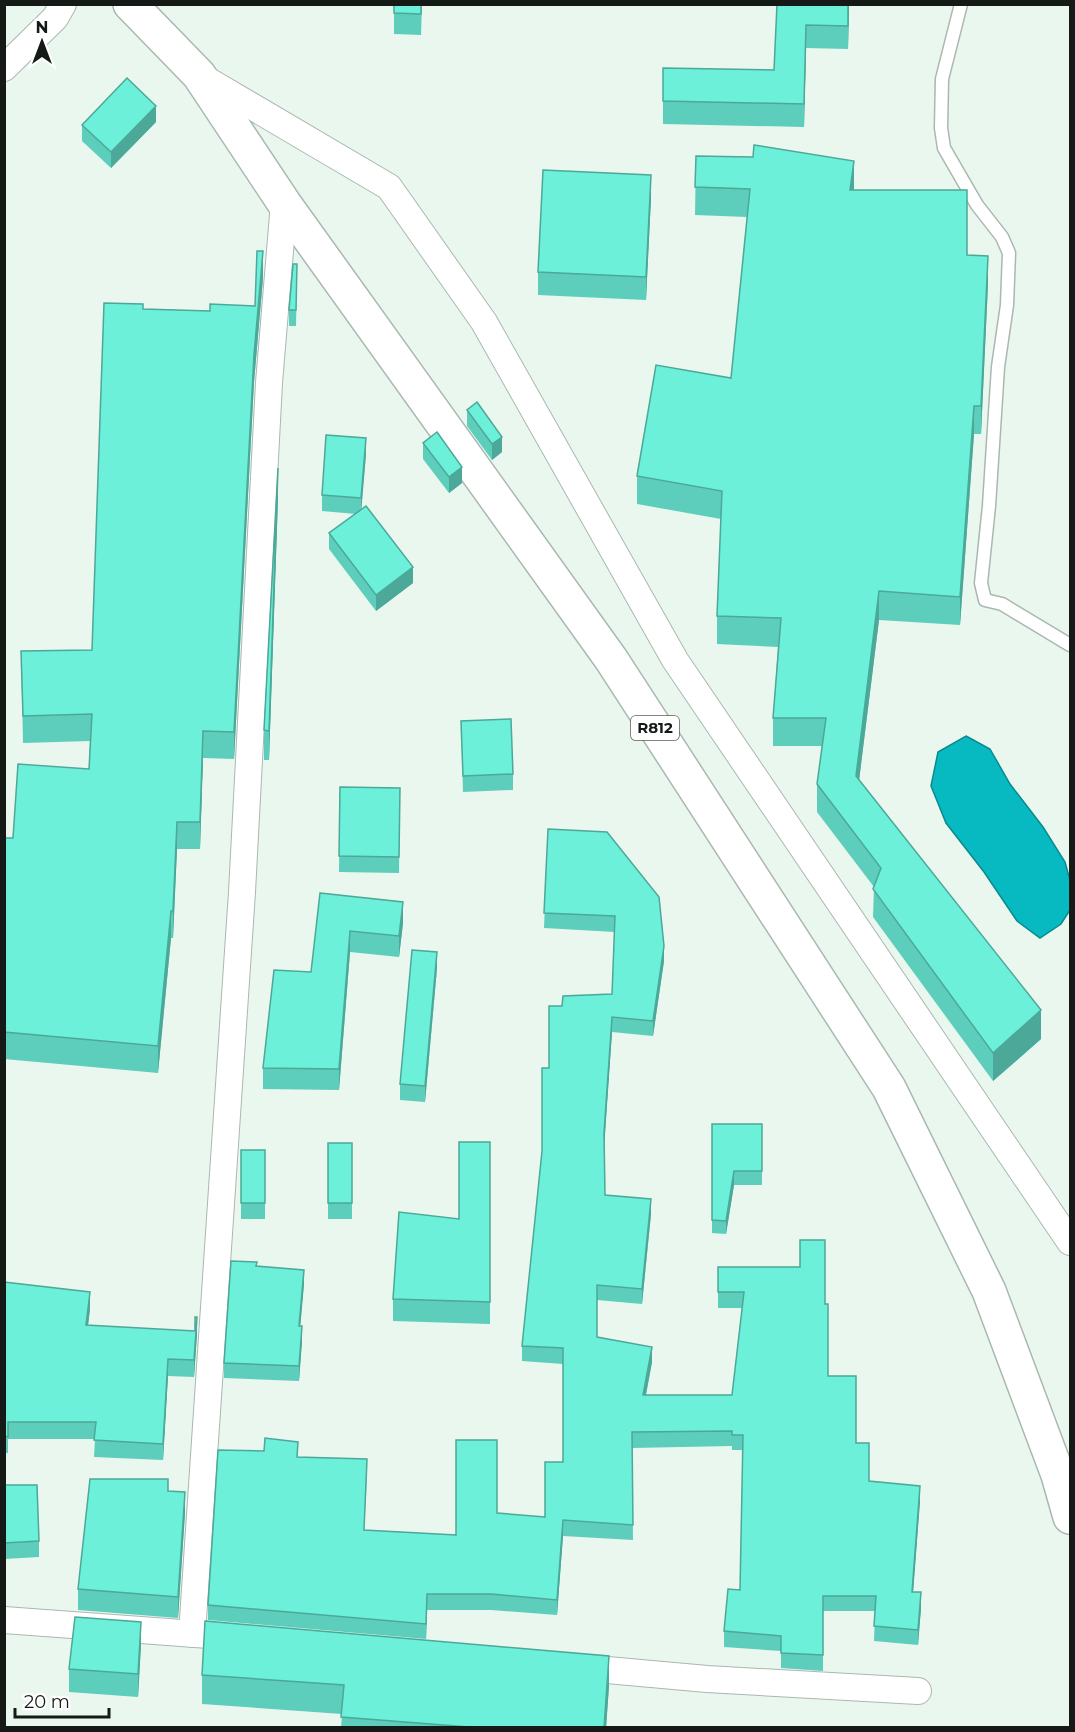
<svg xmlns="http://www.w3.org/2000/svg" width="1075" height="1732" viewBox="0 0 1075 1732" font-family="Montserrat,sans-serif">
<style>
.water{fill:#07bac1;stroke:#0b8a8e;stroke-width:1.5}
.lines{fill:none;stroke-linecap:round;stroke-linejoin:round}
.service-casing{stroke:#aab8b0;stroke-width:15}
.minor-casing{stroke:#aab8b0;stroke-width:28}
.primary-casing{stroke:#aab8b0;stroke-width:36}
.service{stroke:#fff;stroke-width:12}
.minor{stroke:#fff;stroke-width:26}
.primary{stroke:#fff;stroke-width:33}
.wall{fill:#5dcebb}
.shaded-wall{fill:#4ca898}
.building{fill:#6cf0d9;stroke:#4ca898;stroke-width:1.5}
.labels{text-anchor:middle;stroke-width:6;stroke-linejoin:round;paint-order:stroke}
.shield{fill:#fff;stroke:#5b5f5d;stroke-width:1.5}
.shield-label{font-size:15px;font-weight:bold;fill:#151a17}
</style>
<rect width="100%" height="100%" fill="#e9f7ef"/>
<!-- water -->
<polygon class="water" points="966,736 990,749 1010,784 1043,827 1065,862 1070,880 1070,910 1061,924 1040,938 1017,921 984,872 946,823 931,786 938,752"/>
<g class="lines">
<defs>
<polyline id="service" points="961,4 942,79 941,128 944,148 977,205 1002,237 1009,253 1007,305 998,367 989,506 981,583 985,600 1002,604 1070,645"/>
<g id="minor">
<polyline points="4,68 55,18 63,4"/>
<polyline points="202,77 389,187 484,322 675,660 1070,1242"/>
<polyline points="4,1620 209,1635"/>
<polyline points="192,1634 242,892 269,383 284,203"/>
<polyline points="574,1667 707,1679 918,1691"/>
</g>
<polyline id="primary" points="130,4 199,75 284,203 611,659 889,1088 989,1291 1058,1475 1070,1517"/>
</defs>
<!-- service casing -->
<use href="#service" class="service-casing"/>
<!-- minor casing -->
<use href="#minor" class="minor-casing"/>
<!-- primary casing -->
<use href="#primary" class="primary-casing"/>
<!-- service -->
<use href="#service" class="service"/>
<!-- minor -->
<use href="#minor" class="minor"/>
<!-- primary -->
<use href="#primary" class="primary"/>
</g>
<!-- wall -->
<g class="wall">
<polygon points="394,4 422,4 421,35 394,34"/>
<polygon points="777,4 849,4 848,49 806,48 804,127 663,124 663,68 774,70"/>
<polygon points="156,122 111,168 82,141 82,125"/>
<polygon points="696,156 854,190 967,255 988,284 981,434 974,434 960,625 879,620 859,780 1041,1039 993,1081 873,917 874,887 817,812 817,784 822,746 773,746 773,718 778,647 717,644 717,616 721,519 637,504 637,476 731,378 747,217 695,215"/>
<polygon points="651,198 646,300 538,295 538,272"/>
<polygon points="263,278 254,382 234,759 203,758 200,849 177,849 173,938 171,938 158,1073 4,1059 4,838 13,838 89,769 90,741 23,743 21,651 92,650 143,309 210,311 255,306"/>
<polygon points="297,280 296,326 289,326 289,310"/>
<polygon points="467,410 502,452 492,460 467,426"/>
<polygon points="423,443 462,483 449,493 423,459"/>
<polygon points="366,454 361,510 413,583 376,611 329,549 329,533 356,514 322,511 322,495"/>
<polygon points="278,498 269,760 264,760 264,730"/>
<polygon points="461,721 513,774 513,790 463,792"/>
<polygon points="340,787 400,788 399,873 339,872"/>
<polygon points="548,829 664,961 653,1036 612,1032 604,1147 605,1195 651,1214 642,1304 597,1300 597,1337 652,1362 646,1395 732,1395 742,1308 718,1308 718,1267 825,1304 828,1376 856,1443 869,1481 920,1501 913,1592 921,1608 918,1645 874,1641 875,1611 823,1611 823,1671 781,1668 781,1651 724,1647 724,1631 740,1590 743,1450 732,1450 732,1446 632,1448 633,1540 563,1536 557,1615 491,1610 427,1610 426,1639 208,1620 208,1605 264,1451 298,1457 367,1475 364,1530 456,1535 497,1513 545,1517 563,1462 563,1364 522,1361 522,1346 542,1151 549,1068 562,1006 612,994 615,932 544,928"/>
<polygon points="320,893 403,923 399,957 350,952 339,1090 263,1089 263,1068 311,972"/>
<polygon points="437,968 425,1102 400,1100 400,1084"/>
<polygon points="712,1124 762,1124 762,1185 734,1185 726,1234 712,1233"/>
<polygon points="490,1142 490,1324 393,1321 393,1299 459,1219"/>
<rect x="328" y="1143" width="24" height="76"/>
<rect x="241" y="1150" width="24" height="69"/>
<polygon points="257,1266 304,1284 300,1326 302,1341 299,1381 224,1378 224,1363"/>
<polygon points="4,1282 90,1309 88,1325 197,1334 194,1377 168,1376 163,1460 94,1457 95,1439 8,1439 8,1453 4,1453"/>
<polygon points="4,1485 39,1541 39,1557 4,1559"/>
<polygon points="168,1491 185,1513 178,1618 78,1610 78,1589"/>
<polygon points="141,1645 138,1697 69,1692 69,1669"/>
<polygon points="202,1675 609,1686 606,1728 341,1728 342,1714 202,1704"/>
</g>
<!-- shaded-wall -->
<g class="shaded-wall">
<polygon points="848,4 849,4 848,49"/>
<polygon points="806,25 806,48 804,127 804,104"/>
<polygon points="156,106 156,122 111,168 111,152"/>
<polygon points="854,161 854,189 850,218 850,190"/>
<polygon points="651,175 651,198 646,300 646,277"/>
<polygon points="263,251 263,278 254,382 234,759 234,732 254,355"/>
<polygon points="988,256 988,284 981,434 981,406"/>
<polygon points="974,406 974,434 960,625 960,597"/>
<polygon points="502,437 502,452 492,460 492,444"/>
<polygon points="366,438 366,454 361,514 361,498"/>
<polygon points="462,467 462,483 449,493 449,477"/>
<polygon points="278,468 278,498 269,760 269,731"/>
<polygon points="413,567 413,583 376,611 376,595"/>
<polygon points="879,591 879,620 856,805 856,776"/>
<polygon points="203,731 203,758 200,849 200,822"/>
<polygon points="177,822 177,849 173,938 173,911"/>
<polygon points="403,902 403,923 399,957 399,936"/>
<polygon points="171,911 171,938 158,1073 158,1046"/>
<polygon points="350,931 350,952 339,1090 339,1069"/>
<polygon points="664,946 664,961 653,1036 653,1021"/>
<polygon points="437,952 437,968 425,1102 425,1086"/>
<polygon points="1041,1010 1041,1039 993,1081 993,1053"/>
<polygon points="612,1017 612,1032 604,1149 604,1133"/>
<polygon points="734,1171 734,1185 726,1234 726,1221"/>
<polygon points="651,1199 651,1214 642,1304 642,1289"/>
<polygon points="304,1270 304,1284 299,1341 299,1326"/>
<polygon points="90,1292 90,1309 86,1342 86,1325"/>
<polygon points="197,1317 197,1334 194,1377 194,1360"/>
<polygon points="302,1326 302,1341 299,1381 299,1366"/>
<polygon points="652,1347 652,1362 643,1410 643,1395"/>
<polygon points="168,1359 168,1376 163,1460 163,1444"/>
<polygon points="920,1486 920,1501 912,1607 912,1592"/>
<polygon points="185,1492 185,1513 178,1618 178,1597"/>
<polygon points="563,1520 563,1536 557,1615 557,1600"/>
<polygon points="921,1592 921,1608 918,1645 918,1630"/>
<polygon points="427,1594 427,1610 426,1639 426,1624"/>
<polygon points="141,1622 141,1645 138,1697 138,1674"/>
<polygon points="609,1656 609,1686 606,1728 604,1728"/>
</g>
<!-- building -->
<g class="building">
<polygon points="394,4 421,4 421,14 394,13"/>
<polygon points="777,4 848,4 848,26 806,25 804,104 663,101 663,68 774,70"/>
<polygon points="127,78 156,106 111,152 82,125"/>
<polygon points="754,145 854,161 850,190 967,190 967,255 988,256 981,406 974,406 960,597 879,591 856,776 1041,1010 993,1053 873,889 881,868 817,784 826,718 773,718 781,618 717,616 722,491 637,476 656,365 731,378 750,189 695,187 696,156 753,157"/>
<polygon points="543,170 651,175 646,277 538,272"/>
<polygon points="257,251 263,251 254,355 234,732 203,731 200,822 177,822 173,911 171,911 158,1046 4,1032 4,838 13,838 18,764 89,769 92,714 23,716 21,651 92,650 104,303 143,304 143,309 210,311 210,304 255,306"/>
<polygon points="293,264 297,264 296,310 289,310"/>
<polygon points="477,402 502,437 492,444 467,410"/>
<polygon points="437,432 462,467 449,477 423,443"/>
<polygon points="326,435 366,438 361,498 322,495"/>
<polygon points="278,468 269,731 264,730"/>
<polygon points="366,506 413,567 376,595 329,533"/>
<polygon points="511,719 513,774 463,776 461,721"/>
<polygon points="340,787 400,788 399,857 339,856"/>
<polygon points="548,829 607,832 659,897 664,946 653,1021 612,1017 604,1133 605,1195 651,1199 642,1289 597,1285 597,1337 652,1347 643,1395 732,1395 744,1292 718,1292 718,1267 800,1267 800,1240 825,1240 825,1304 828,1304 828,1376 856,1376 856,1443 869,1443 869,1481 920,1486 912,1592 921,1592 918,1630 874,1626 876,1596 823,1596 823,1655 781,1653 781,1636 724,1631 728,1589 740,1590 743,1435 732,1435 732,1431 632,1432 633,1525 563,1520 557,1600 491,1594 427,1594 426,1624 208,1605 218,1450 264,1451 265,1438 298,1442 297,1457 367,1459 364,1530 456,1535 456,1440 497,1440 497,1513 545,1517 545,1462 563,1462 563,1348 522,1346 542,1151 542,1068 549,1068 549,1006 562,1006 563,996 612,994 615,916 544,913"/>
<polygon points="320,893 403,902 399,936 350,931 339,1069 263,1068 274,970 311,972"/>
<polygon points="412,950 437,952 425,1086 400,1084"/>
<polygon points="712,1124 762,1124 762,1171 734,1171 726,1221 712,1220"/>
<polygon points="459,1142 490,1142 490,1302 393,1299 399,1212 459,1219"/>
<rect x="328" y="1143" width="24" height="60"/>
<rect x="241" y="1150" width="24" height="53"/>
<polygon points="231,1261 257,1262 256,1266 304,1270 299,1326 302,1326 299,1366 224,1363"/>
<polygon points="4,1282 90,1292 86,1325 195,1331 195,1317 197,1317 194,1360 168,1359 163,1444 94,1440 96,1422 8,1422 8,1437 4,1436"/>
<polygon points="90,1479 168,1479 168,1491 185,1492 178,1597 78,1589"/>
<polygon points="4,1485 37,1485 39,1541 4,1543"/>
<polygon points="75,1617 141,1622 138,1674 69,1669"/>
<polygon points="205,1621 609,1656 604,1728 482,1728 341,1717 344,1685 202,1675"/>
</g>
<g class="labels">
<!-- shield labels -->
<rect class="shield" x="631" y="716" width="48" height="24" rx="4.5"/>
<g class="shield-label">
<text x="655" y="733">R812</text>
</g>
</g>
<!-- border -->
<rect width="1075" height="1732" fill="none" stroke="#151a17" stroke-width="12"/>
<!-- north arrow -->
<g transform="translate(42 42)" stroke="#ffffff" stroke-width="4.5" paint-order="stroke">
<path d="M0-4.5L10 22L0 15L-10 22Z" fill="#151a17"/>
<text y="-9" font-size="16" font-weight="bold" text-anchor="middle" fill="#151a17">N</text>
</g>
<!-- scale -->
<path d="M15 1708v9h94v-9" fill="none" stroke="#151a17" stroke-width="3"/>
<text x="24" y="1708" font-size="18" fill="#151a17" stroke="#ffffff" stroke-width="4.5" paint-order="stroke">20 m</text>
</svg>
